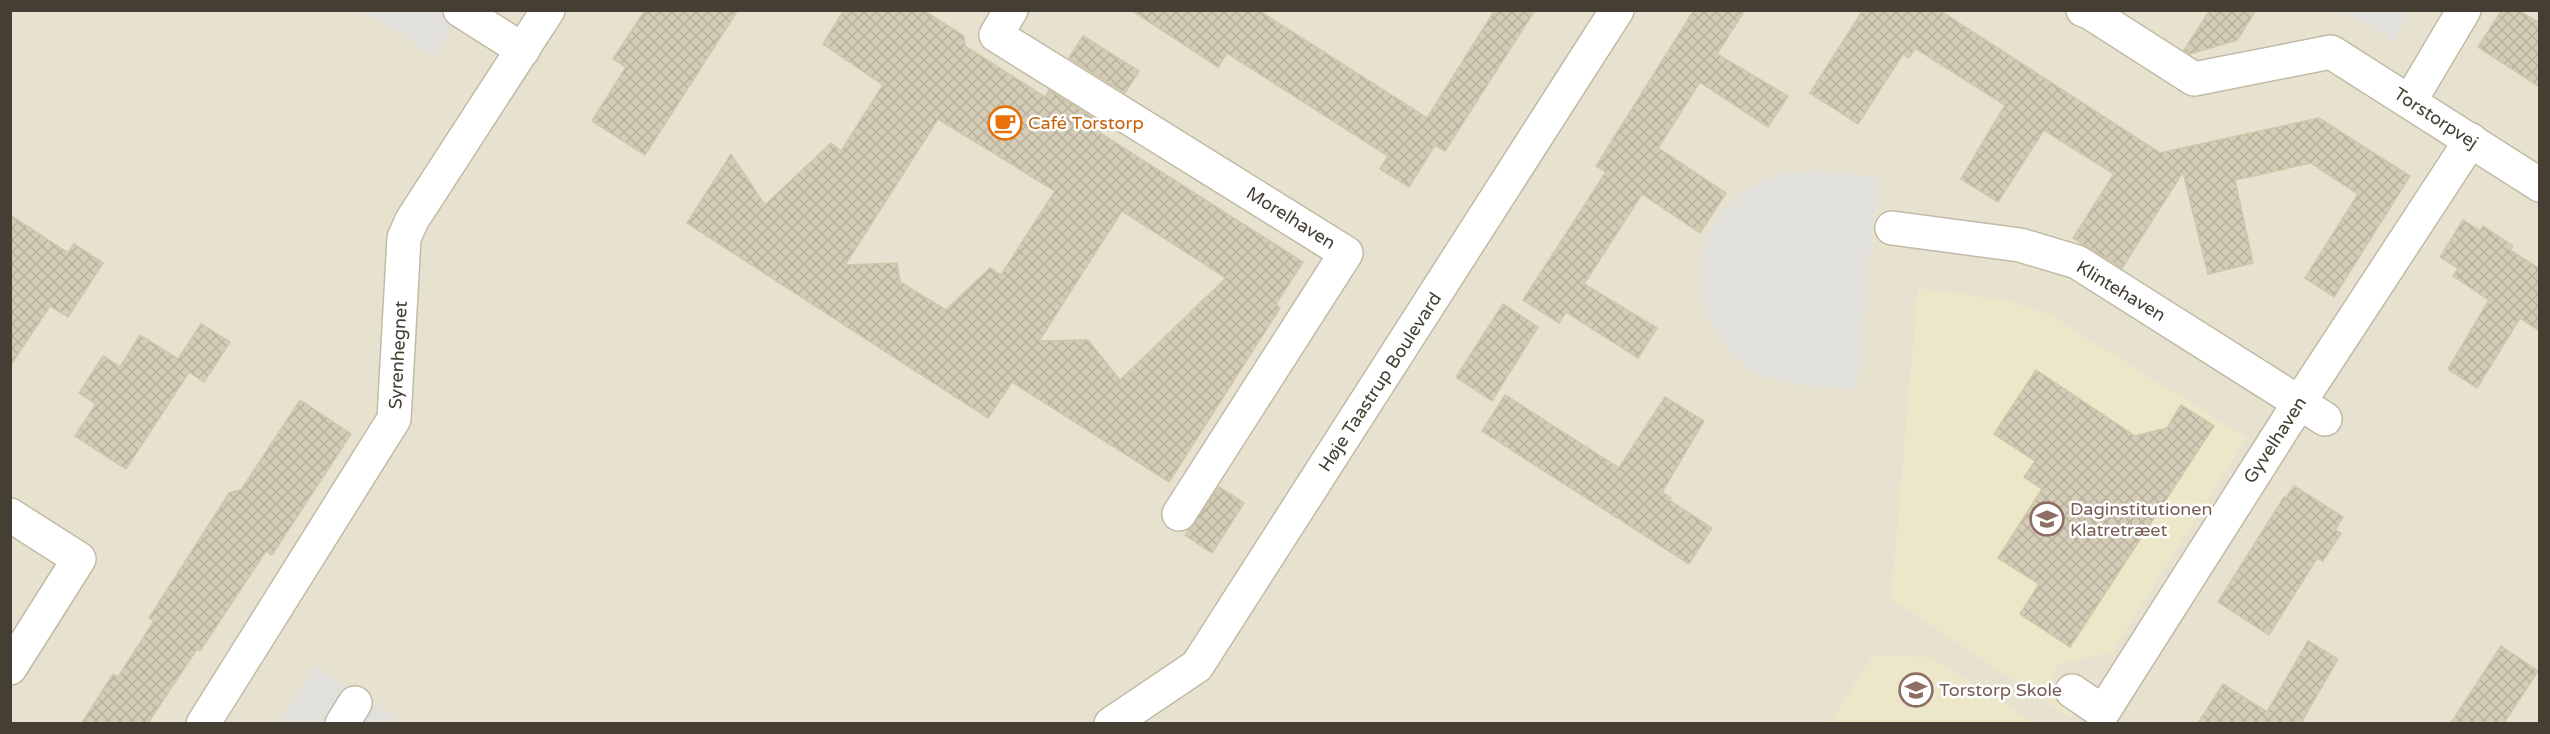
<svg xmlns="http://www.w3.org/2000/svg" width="2550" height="734" viewBox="0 0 2550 734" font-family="'Varela Round',sans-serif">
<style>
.residential{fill:#e7e2cf}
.education{fill:#ede7ca}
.parking{fill:#e2e0db}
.building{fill:url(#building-cross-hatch);stroke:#d0c6a9;stroke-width:1.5;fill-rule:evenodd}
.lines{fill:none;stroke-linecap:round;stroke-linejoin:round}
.minor-casing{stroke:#c1bba6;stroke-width:36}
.minor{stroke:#fff;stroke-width:33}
.labels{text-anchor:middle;stroke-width:5;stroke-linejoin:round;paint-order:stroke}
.street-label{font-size:18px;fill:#443f32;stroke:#fff}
.food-label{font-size:18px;fill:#c56008;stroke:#fff;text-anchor:start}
.education-label{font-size:18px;fill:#785e54;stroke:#fff;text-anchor:start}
</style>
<defs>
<pattern id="building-cross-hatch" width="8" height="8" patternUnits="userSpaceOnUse" patternTransform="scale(1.5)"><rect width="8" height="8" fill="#d4ccb6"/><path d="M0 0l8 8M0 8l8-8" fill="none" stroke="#b7b09d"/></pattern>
</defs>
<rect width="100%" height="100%" fill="#f2efe1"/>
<!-- residential -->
<rect class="residential" x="11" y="11" width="2528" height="712"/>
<!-- education -->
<g class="education">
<polygon points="1918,288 2007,301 2050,315 2246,438 2112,652 2059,664 2045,691 2075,710 2071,718 1891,599"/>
<polygon points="1873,656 1931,657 2034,723 1829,723"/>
</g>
<!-- parking -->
<g class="parking">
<polygon points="362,11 463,11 434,56"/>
<polygon points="2342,11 2412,11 2393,42"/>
<polygon points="1818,171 1878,177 1857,389 1804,386 1775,380 1751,370 1729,351 1712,326 1702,298 1699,266 1707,239 1719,215 1738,195 1760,180 1788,173"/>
<polygon points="315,665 397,717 393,723 278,724"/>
</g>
<!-- building -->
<g class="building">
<polygon points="652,10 738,10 645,155 592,121 626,67 613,59 644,12"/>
<path d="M844,10H923L964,36L965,46L1045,97L1049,90L1105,125L1100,133L1303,262L1276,304L1280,308L1169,482L1012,382L988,418L687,223L731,154L765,205L831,143L841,151L883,85L823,44ZM938,119L1055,191L1001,275L990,268L946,310L900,282L897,263L845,265ZM1122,211L1226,278L1120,380L1088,340L1039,341Z"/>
<polygon points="1131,10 1258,10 1427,118 1495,10 1535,10 1445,151 1435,145 1409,187 1380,169 1388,156 1227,53 1218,67"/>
<polygon points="1694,10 1745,10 1717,54 1788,96 1768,127 1700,82 1658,148 1726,193 1700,233 1642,194 1584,284 1657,328 1638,358 1566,312 1559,323 1523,300 1606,172 1596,166"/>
<polygon points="1857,10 1939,10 2160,153 2319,118 2410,176 2334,297 2305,278 2358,194 2311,163 2235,180 2253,263 2208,274 2183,172 2122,268 2073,238 2114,174 2044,130 1998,202 1961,179 2005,105 1915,48 1909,58 1903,54 1858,124 1810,93 1861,13"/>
<polygon points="2210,10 2256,10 2237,40 2190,54 2184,50"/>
<polygon points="2502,10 2518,10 2540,23 2540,87 2478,47"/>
<polygon points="1083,36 1139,71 1125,93 1069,58"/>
<polygon points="10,215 68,253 74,244 103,263 68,317 50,306 10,366"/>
<polygon points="2463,220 2480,231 2483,226 2513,246 2510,250 2540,269 2540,331 2520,318 2477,388 2448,369 2489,300 2453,276 2458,268 2440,257"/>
<polygon points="1503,304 1538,327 1492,401 1456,377"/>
<polygon points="201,324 230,342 204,382 189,372 126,469 75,436 96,404 79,393 103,356 120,367 140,335 178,359"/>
<polygon points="2036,370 2135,436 2167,428 2181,405 2214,426 2070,647 2020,614 2039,584 1998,558 2042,489 2024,477 2035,461 1994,434"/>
<polygon points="1505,395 1619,468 1665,397 1704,421 1662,492 1671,498 1669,500 1712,528 1689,564 1482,431"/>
<polygon points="300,400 351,434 272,555 266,551 200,651 197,649 148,723 82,723 113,674 118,677 154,621 149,618 229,493 241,490"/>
<polygon points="2294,486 2343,517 2335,530 2341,533 2323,561 2317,558 2269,635 2218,602 2284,497 2286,498"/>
<polygon points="1219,487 1244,503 1212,553 1185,535"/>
<polygon points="2308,641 2338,659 2301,723 2198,723 2223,684 2267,712"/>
<polygon points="2501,646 2538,671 2504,723 2451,723"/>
</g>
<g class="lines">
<defs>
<g id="minor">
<polyline points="460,10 523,50"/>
<polyline points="1011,10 996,35 1346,253 1179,514"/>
<polyline points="2083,10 2091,13 2194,79 2331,52 2540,185"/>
<polyline points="2410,101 2464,10"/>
<polyline points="1892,228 2020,245 2077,262 2325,419"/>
<polyline points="10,515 79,559 10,668"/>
<polyline points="2072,691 2103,712 2299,403 2471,140"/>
<polyline points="203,724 394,419 404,238 412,220 548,10"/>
<polyline points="342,724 355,703"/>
<polyline points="1111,724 1197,666 1617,10"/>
</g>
</defs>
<!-- minor casing -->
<use href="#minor" class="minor-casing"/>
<!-- minor -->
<use href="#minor" class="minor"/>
</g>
<!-- icons -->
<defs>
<symbol id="cafe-ring" viewBox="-11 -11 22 22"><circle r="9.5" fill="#fff" stroke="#e8710a" stroke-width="1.5"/><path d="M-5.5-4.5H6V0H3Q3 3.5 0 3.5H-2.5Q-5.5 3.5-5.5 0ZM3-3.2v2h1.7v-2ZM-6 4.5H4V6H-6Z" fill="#e8710a"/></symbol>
<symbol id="school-ring" viewBox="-11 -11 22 22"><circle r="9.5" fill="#fff" stroke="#8d6e63" stroke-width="1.5"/><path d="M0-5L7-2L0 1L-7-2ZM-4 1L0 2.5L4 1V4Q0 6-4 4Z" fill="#8d6e63"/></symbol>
</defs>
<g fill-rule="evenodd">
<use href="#cafe-ring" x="986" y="104" width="38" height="38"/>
<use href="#school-ring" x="2028" y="500" width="38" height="38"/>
<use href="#school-ring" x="1897" y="671" width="38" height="38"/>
</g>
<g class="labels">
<!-- street labels -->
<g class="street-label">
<text transform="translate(2436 118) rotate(33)" y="6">Torstorpvej</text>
<text transform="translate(1291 218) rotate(32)" y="6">Morelhaven</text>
<text transform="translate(2121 291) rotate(31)" y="6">Klintehaven</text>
<text transform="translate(398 355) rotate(-87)" y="6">Syrenhegnet</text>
<text transform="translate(1380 382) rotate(-57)" y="6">Høje Taastrup Boulevard</text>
<text transform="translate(2275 440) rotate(-57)" y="6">Gyvelhaven</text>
</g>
<!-- food labels -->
<g class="food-label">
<text x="1028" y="129">Café Torstorp</text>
</g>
<!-- education labels -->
<g class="education-label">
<text x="2070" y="515">Daginstitutionen<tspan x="2070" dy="21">Klatretræet</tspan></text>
<text x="1939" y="696">Torstorp Skole</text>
</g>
</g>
<!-- border -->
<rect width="2550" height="734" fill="none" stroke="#443f32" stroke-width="24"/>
</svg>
